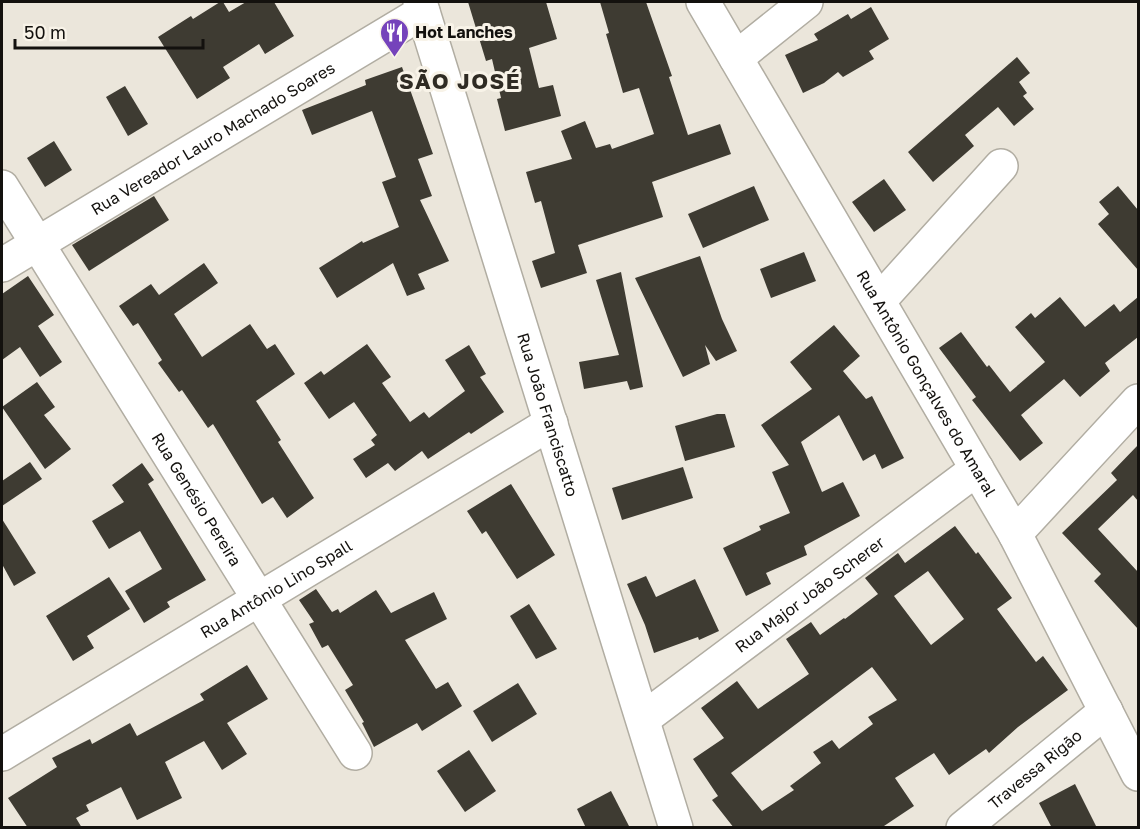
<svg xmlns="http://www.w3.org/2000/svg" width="1140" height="829" viewBox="0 0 1140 829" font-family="'Golos Text',sans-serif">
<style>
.building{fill:#3e3b32;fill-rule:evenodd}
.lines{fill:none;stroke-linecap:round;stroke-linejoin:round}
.minor-casing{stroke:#b1ada2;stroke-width:36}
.minor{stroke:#fff;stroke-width:33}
.labels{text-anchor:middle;stroke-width:6;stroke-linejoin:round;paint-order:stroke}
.poi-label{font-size:16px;font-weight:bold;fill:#13110e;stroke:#f8f3e8;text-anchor:start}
.street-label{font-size:16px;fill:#13110e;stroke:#f8f3e8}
.district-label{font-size:22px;font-weight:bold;letter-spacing:1.5px;fill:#2f2b23;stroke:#f8f3e8}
</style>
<rect width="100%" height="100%" fill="#ebe6db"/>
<!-- building -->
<g class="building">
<polygon points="220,2 223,2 229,12 246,2 274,2 294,36 265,54 259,44 223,67 230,78 197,99 158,37 191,16 193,19"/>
<polygon points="468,2 546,2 557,39 529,48 539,88 553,85 561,116 505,131 497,99 501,98 492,59 486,61"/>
<polygon points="600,2 646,2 672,76 669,77 688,135 720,124 731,154 652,182 663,217 578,245 587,273 541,288 532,261 555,253 541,201 535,203 526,172 572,159 561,131 585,121 596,148 610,144 612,149 654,134 639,88 623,93 606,34 609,33"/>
<polygon points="871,7 889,39 869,51 874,59 843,77 838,72 824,83 803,93 785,55 818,40 814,34 848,14 851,19"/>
<polygon points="1017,57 1030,73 1019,82 1027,93 1023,96 1034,109 1014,126 998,107 965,135 974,146 933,182 908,152"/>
<polygon points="402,67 433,154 418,159 432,196 420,200 449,261 418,274 425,289 407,296 393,263 337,298 319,268 362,241 363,243 399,227 382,182 396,177 372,111 312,135 302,110 366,85 365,80"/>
<polygon points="125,86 148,124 128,136 106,97"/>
<polygon points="54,141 72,170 45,187 27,158"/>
<polygon points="884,179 906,210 874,232 852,202"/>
<polygon points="754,186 769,220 703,248 688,214"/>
<polygon points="1118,186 1138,210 1138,270 1098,224 1109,214 1099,202"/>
<polygon points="154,196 169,220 89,271 72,245"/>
<polygon points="804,252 816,281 771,298 760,269"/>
<polygon points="700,256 722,319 737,351 716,361 705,345 710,364 683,377 635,278"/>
<polygon points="204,263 218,283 174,314 202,357 250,324 267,349 275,344 295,374 256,401 281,440 278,442 314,498 287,518 273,497 262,504 213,424 208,428 182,390 179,392 158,363 162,360 138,323 133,326 119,306 151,284 159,295"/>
<polygon points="621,272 643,387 630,390 627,381 584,389 579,362 619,355 596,280"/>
<polygon points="28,276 54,315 38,326 62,362 40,377 20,347 2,360 2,294"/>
<polygon points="1060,297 1085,327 1114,304 1120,312 1138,297 1138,337 1105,363 1110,371 1080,397 1064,379 1021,415 1043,443 1020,461 972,400 976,397 939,348 961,332 987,367 989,365 1010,392 1045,362 1015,327 1031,313 1035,318"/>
<polygon points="834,325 860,356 843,371 866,399 872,396 904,458 882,469 875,454 863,461 839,415 801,442 822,492 843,482 860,516 804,546 807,555 766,573 771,584 746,596 723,548 761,530 759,526 790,513 772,472 789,465 761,425 812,389 790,362"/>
<polygon points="367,344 391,377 382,383 410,422 424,412 429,418 465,391 445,360 469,345 486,374 480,377 504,412 471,434 469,432 428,459 422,451 395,471 388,463 366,478 353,459 375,445 371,440 377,435 354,402 329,419 304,383 321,371 324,375"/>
<polygon points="37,382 55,407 44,415 71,449 45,469 2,407"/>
<polygon points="717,414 725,414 735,447 685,461 675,426"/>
<polygon points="1138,445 1138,501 1133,495 1098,529 1138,572 1138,629 1094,581 1101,574 1062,533 1117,480 1111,473"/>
<polygon points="30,462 42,479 2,506 2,481"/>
<polygon points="142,463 154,480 148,484 206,580 167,602 170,607 144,623 125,591 162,569 140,531 109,549 92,521 124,502 112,485"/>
<polygon points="683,467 693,498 622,520 612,488"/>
<polygon points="511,484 555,555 517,579 486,531 482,534 467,511"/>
<polygon points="2,519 36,573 14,586 2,564"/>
<path d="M955,526L976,554L978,552L1012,598L997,609L1036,662L1043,656L1068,690L1018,727L989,753L986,749L949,775L934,753L895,778L914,806L881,828H734L712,800L718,796L693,759L724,738L701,708L737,681L758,709L809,674L786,639L811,622L820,635L844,618L845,619L878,594L865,578L898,553L905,563ZM928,571L964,619L931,645L894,596ZM872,667L897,700L868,717L873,724L839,749L832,740L813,752L821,763L790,786L794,790L762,811L731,773Z"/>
<polygon points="646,576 656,597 695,579 719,631 699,640 698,637 654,653 645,625 627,584"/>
<polygon points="109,577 130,609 87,636 94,648 73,661 46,616"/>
<polygon points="316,589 332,612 338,609 340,613 376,590 391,613 434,592 447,619 405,640 436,689 448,682 462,706 422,731 417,723 374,747 362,723 364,722 345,690 353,685 328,645 322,648 309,624 314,622 299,600"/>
<polygon points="529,604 557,649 536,659 510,616"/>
<polygon points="247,665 268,699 227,723 247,754 222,770 204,741 165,762 182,798 137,820 121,787 86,805 89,811 76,818 82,828 28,828 8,798 57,767 52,758 90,739 92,744 130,723 137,736 204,700 200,694"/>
<polygon points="518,683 537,714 492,742 473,711"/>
<polygon points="469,750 496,791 465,812 437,771"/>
<polygon points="1075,784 1097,828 1052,828 1039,803"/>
<polygon points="611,791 630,828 586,828 577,809"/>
</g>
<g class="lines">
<defs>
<g id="minor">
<path id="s1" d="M420,2L676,828"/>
<path id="s2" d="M703,2L1015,534L1138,774"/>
<polyline points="736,58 806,2"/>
<path id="s3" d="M2,187L355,753"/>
<path id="s4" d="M2,265L423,12"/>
<polyline points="879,301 1001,166"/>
<polyline points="1015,534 1138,401"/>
<path id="s5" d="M643,719L977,469"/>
<path id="s6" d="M2,754L551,423"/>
<path id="s7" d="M963,828L1106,711"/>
</g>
</defs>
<!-- minor casing -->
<use href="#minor" class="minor-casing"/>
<!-- minor -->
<use href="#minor" class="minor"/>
</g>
<!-- icons -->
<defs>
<symbol id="restaurant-pin" viewBox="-11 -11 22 30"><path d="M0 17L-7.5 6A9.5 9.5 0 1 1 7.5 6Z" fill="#7543bb" stroke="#f8f3e8"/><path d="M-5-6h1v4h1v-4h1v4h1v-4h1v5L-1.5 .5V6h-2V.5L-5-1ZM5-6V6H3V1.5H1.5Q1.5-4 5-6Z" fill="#fff"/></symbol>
</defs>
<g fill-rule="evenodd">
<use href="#restaurant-pin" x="378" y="16" width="33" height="45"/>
</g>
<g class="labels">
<!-- poi labels -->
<g class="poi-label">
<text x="415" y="38">Hot Lanches</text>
</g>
<!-- street labels -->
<g class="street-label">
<text dy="6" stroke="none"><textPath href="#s4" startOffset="246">Rua Vereador Lauro Machado Soares</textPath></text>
<text dy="6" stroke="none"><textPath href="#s2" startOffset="442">Rua Antônio Gonçalves do Amaral</textPath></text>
<text dy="6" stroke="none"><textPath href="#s1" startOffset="432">Rua João Franciscatto</textPath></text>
<text dy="6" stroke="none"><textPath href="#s3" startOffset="368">Rua Genésio Pereira</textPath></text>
<text dy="6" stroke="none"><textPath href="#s6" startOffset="320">Rua Antônio Lino Spall</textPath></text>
<text dy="6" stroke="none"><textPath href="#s5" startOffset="208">Rua Major João Scherer</textPath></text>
<text dy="6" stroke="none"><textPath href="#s7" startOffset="93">Travessa Rigão</textPath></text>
</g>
<!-- district labels -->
<g class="district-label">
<text x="460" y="89">SÃO JOSÉ</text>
</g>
</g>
<!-- border -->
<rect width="1140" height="829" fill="none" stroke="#13110e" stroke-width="6"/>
<!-- scale -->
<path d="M15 39v9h188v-9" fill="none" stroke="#13110e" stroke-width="3"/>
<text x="24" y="39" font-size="18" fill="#13110e" stroke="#f8f3e8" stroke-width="4.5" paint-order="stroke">50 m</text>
</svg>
